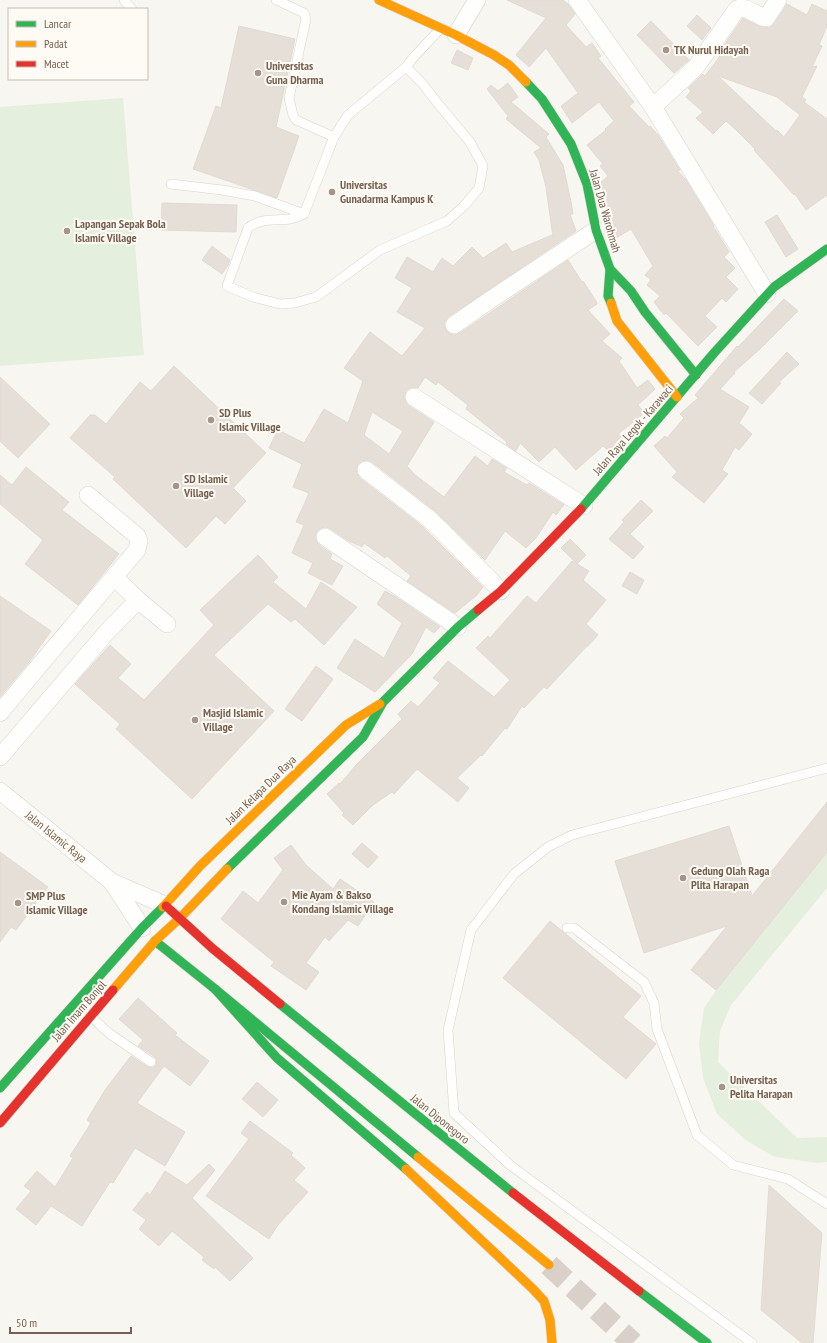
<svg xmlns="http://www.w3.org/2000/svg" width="827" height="1343" viewBox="0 0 827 1343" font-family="'PT Sans Narrow',sans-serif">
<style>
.green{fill:#e5efdd}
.building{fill:#e5dfd8;stroke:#e1dad3;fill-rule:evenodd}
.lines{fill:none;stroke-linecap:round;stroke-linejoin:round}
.secondary-tunnel{stroke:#d8d0c9;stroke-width:22;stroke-dasharray:22 11;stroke-linecap:butt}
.lane-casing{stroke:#d8d3ce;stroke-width:10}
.street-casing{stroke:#d8d3ce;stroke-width:18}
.fast-casing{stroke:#d6d2cb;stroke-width:10}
.slow-casing{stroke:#d6d2cb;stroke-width:10}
.jam-casing{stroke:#d6d2cb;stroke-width:10}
.lane{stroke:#fefefd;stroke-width:9}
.street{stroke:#fefefd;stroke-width:17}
.fast{stroke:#30b455;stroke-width:9}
.slow{stroke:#ff9f0a;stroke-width:9}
.jam{stroke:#e5322d;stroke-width:9}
.poi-dot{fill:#a49489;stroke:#fefbf4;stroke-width:1.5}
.labels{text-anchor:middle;stroke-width:4;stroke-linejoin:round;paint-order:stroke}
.poi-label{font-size:12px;font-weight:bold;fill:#766051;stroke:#fefbf4;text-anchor:start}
.street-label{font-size:12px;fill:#766051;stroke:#fefbf4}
</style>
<rect width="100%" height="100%" fill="#f8f6f1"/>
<!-- green -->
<g class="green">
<polygon points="123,98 144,355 0,366 0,107"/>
<polygon points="827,852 827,888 731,1005 720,1031 718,1062 797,1138 827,1137 827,1162 818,1163 775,1157 747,1141 717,1114 703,1078 699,1043 704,1008 716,990"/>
</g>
<!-- building -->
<g class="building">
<polygon points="507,0 563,0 569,5 575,14 566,25 586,47 592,43 601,56 598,58 634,102 629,106 649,127 650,126 658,135 680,170 678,171 686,180 714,226 713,227 717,232 729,252 724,257 735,268 726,277 738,289 726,302 722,298 705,316 717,327 698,346 666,313 664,315 654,302 660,296 647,285 651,280 645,275 653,266 631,229 616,238 609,225 614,222 605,209 603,202 608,199 600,187 600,183 608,176 600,166 603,164 587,145 606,130 605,129 614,121 599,102 572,123 561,106 578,93 546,48 529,67 516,55 546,18"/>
<path d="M787,4L807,15L812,4L827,11V26L819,45L822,46L812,67L817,66L802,97L806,100L804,102L827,119V195L806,210L795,194L794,195L754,150L755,149L736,130L726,121L713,134L696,118L703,112L686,97L691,91L688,88L703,74L705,76L720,56L718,54L743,18L759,26L769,28L774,24ZM718,76L777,97L800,115L784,137L777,130L776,131Z"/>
<polygon points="697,15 711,28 702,40 687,26"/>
<polygon points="651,21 689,60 674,73 637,35"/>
<polygon points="239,26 295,39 276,127 299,136 277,198 193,169 216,106 221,108"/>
<polygon points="457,50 473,58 468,70 451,63"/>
<path d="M508,83L518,97L511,102L549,134L546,137L563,165L571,202L573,214H570L576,231L448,317L445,321L444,325L446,330L450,334L455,335L460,333L568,260L582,282L583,281L596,301L597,304L588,310L610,334L602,341L622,358L619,361L637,388L648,380L655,389L638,405L642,410L640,412L642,415L618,434L621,436L609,451L603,446L576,470L555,447L539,462L520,443L516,451L506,444L507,442L466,409L468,405L438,382L436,385L425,377L418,388L414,387L410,388L406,391L404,397L405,401L408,405L434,422L407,466L414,474L444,497L475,456L488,466L492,459L507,468L504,472L527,485L529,483L564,505L556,515L553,512L536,538L526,548L505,531L485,560L435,511L372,462L367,460L362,461L358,464L356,469L357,474L360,478L422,526L483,587L477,595L455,613L407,581L411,576L387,556L385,558L364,543L362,547L349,541L331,529L326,527L321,528L317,531L315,536L316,541L319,545L332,554L330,559L343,566L332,585L308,573L313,563L292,553L304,525L296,522L309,493L293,487L302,464L269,448L278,430L304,443L324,409L348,423L363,381L344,368L370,332L402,356L425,328L397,312L412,288L395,278L407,257L433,272L442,258L453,266L472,247L483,258L506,243L512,252L552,235L553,237L546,187L539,160L534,152L541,148L506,119L508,116L487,89L491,85L498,91ZM372,412L403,431L389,454L364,435Z"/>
<polygon points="162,203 237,205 236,232 161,230"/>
<polygon points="777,215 798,249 786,257 765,222"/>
<polygon points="212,246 230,260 228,265 222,274 202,260"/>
<polygon points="784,299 798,311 760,349 734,372 735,373 720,389 749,407 739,423 752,434 739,450 735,447 722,470 728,474 704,503 672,477 677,472 654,446 665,436 667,438 684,418 680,414 698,398 695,395 737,346 738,347"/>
<polygon points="787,352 799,364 779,382 781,383 762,404 749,393"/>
<polygon points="174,366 266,453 233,488 246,501 225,524 216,516 186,548 113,479 115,477 70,438 90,415 95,415 106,424 140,382 151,391"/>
<polygon points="0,377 50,424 18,458 0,441"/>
<polygon points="26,467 69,502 62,510 119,554 78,605 25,564 43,540 0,504 0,475 12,485"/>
<polygon points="641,500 653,511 630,534 644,547 633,559 609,539 624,522 622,520"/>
<polygon points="570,539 586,555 577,564 561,548"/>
<polygon points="258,555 278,577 273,582 306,609 321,582 357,607 324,645 295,619 291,622 268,604 214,655 274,711 192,799 116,729 120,724 75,684 110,645 131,664 118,678 144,700 214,625 200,610"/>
<polygon points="572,561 589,571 583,580 606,600 586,624 598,635 588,646 587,646 547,689 544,687 524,708 522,706 507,729 505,728 482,756 481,755 457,778 469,788 458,802 417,769 394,794 392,792 373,805 353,825 342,815 344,813 327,794 339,783 340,784 357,764 402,719 398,714 411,701 418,707 440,683 433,678 448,661 494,697 510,680 476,648 488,636 490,638 527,596 536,603"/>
<polygon points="630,572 644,580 637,594 622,586"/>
<polygon points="385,591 396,597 440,627 434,633 426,627 412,654 375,692 337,668 355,639 384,658 402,623 377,604"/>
<polygon points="0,596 51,631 29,662 0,697"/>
<polygon points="316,666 333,679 302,721 285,709"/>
<polygon points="827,802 827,852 716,990 691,970 727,926 644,953 615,861 729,826 752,896"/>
<polygon points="362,843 378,857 368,868 352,854"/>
<polygon points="291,845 306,865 333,889 340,879 374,902 358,926 348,920 329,941 325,937 306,963 319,972 306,990 271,966 274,962 221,919 243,891 258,903 283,870 274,858"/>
<polygon points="0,852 48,887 16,930 11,927 0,942"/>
<polygon points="550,921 641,996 623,1017 656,1044 626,1079 503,978"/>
<polygon points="138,998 177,1033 175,1035 209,1061 190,1086 164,1066 137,1103 185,1132 165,1166 135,1148 113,1183 110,1182 82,1226 51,1206 36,1225 16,1209 31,1191 24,1186 37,1171 55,1187 73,1158 70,1156 91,1123 87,1120 105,1090 131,1056 148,1067 153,1068 156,1065 157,1060 155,1057 138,1046 143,1040 119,1019"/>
<polygon points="257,1082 278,1100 263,1117 242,1099"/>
<polygon points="250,1121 293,1153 291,1155 305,1168 294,1180 308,1192 278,1225 269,1239 206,1196 249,1139 241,1133"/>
<polygon points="209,1164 215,1170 192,1198 253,1258 230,1281 215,1267 214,1269 202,1260 204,1257 172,1231 159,1246 139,1229 146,1220 133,1210 147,1192 150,1195 165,1171 187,1185"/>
<polygon points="769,1185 822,1233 813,1343 802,1343 761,1310"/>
</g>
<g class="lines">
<!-- secondary-tunnel -->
<polyline class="secondary-tunnel" points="549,1265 633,1343"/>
<defs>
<g id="lane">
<polyline points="124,0 132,9"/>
<polyline points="276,0 304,13 306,19 289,98 293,115 296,120 334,137"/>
<path d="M406,67L422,83L439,105L470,142L483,166L479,188L464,206L447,221L380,250L316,297L295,303L280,304L253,297L227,286L248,228C264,214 286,225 304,214L334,137L348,115L406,67L413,58L441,28"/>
<polyline points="171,184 222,190 255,196 304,214"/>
<polyline points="567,928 574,928 644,982 654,1003 657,1029 697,1135 733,1165 788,1179 827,1204"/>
<polyline points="90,1016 110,1034 151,1062"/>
<polyline points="752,1343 510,1165 454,1113 448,1030 471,930 514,874 548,847 572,835 827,768"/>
</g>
<g id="street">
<polyline points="577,0 653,107 767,294"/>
<polyline points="456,35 477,0"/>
<path d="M653,107L696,67L737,9C746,5 757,16 766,18L778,0"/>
<polyline points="454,325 490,300 596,230"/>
<polyline points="414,397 584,506"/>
<polyline points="366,470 428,518 441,530 501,591"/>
<polyline points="88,495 137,536 139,541 137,550 114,577"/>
<polyline points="325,537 458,627"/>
<path d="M0,713C37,667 76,623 114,577L138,600L167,624"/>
<polyline points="0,757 106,633 138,600"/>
<polyline points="0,791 112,882 165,905"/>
<polyline points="112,882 142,928"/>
</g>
<g id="fast">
<polyline points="526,82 542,99 571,144 587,184 596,230 610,269 608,296 611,303"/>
<polyline points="610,269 631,291 645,312 696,375"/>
<polyline points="581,509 714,353 774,287 827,249"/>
<polyline points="227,869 363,737 383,702 458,627 478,610"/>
<polyline points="155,941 215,989 418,1157"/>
<polyline points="215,989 277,1058 406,1169"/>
<polyline points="280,1004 513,1193"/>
<polyline points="0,1088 142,928 163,907"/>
<polyline points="639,1291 707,1343"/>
</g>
<g id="slow">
<polyline points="379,0 456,35 494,55 509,65 526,82"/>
<polyline points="611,303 617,321 677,397"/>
<polyline points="163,907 200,866 346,725 380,704"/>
<polyline points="113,990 155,941 180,918 227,869"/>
<polyline points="418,1157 549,1265"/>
<polyline points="406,1169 533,1289 544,1301 550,1320 552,1343"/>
</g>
<g id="jam">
<polyline points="478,610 501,591 581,509"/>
<polyline points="166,906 212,948 280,1004"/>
<polyline points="0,1123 113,990"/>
<polyline points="513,1193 639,1291"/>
</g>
</defs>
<!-- lane casing -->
<use href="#lane" class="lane-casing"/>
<!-- street casing -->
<use href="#street" class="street-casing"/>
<!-- fast casing -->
<use href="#fast" class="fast-casing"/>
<!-- slow casing -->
<use href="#slow" class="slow-casing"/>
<!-- jam casing -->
<use href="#jam" class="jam-casing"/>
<!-- lane -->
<use href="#lane" class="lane"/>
<!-- street -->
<use href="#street" class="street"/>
<!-- fast -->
<use href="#fast" class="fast"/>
<!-- slow -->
<use href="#slow" class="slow"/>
<!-- jam -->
<use href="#jam" class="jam"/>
</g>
<!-- markers -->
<g class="poi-dot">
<circle cx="666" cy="50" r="4"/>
<circle cx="258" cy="73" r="4"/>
<circle cx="332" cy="192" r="4"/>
<circle cx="67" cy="231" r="4"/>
<circle cx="211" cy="420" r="4"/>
<circle cx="176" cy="486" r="4"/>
<circle cx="195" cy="720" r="4"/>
<circle cx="683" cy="878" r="4"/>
<circle cx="284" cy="902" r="4"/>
<circle cx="18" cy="903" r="4"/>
<circle cx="722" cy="1087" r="4"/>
</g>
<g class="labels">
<!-- poi labels -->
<g class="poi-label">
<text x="674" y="54">TK Nurul Hidayah</text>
<text x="266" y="70">Universitas<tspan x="266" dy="14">Guna Dharma</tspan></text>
<text x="340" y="189">Universitas<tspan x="340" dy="14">Gunadarma Kampus K</tspan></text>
<text x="75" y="228">Lapangan Sepak Bola<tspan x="75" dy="14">Islamic Village</tspan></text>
<text x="219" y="417">SD Plus<tspan x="219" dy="14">Islamic Village</tspan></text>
<text x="184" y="483">SD Islamic<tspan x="184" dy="14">Village</tspan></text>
<text x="203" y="717">Masjid Islamic<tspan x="203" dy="14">Village</tspan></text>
<text x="691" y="875">Gedung Olah Raga<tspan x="691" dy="14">Plita Harapan</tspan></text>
<text x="292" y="899">Mie Ayam &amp; Bakso<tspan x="292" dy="14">Kondang Islamic Village</tspan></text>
<text x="26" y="900">SMP Plus<tspan x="26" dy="14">Islamic Village</tspan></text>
<text x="730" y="1084">Universitas<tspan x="730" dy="14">Pelita Harapan</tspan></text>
</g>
<!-- street labels -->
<g class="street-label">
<text transform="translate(605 211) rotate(74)" y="4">Jalan Dua Warohmah</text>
<text transform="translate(633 430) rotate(-49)" y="4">Jalan Raya Legok - Karawaci</text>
<text transform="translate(261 790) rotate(-44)" y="4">Jalan Kelapa Dua Raya</text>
<text transform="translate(56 837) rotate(39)" y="4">Jalan Islamic Raya</text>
<text transform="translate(79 1011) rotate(-49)" y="4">Jalan Imam Bonjol</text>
<text transform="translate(440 1119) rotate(39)" y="4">Jalan Diponegoro</text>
</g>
</g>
<!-- legend -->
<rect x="8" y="8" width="140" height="72" fill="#fefbf4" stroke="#c8bdb3"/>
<rect x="16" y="21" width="20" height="6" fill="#30b455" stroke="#c8bdb3"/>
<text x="44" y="28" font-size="12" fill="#766051">Lancar</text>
<rect x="16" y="41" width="20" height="6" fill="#ff9f0a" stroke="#c8bdb3"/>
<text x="44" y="48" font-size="12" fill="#766051">Padat</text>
<rect x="16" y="61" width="20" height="6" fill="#e5322d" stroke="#c8bdb3"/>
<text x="44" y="68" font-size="12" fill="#766051">Macet</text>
<!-- scale -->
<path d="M10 1327v6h121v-6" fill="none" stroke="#766051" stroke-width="2"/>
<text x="16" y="1327" font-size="12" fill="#766051" stroke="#fefbf4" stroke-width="3" paint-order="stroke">50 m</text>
</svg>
